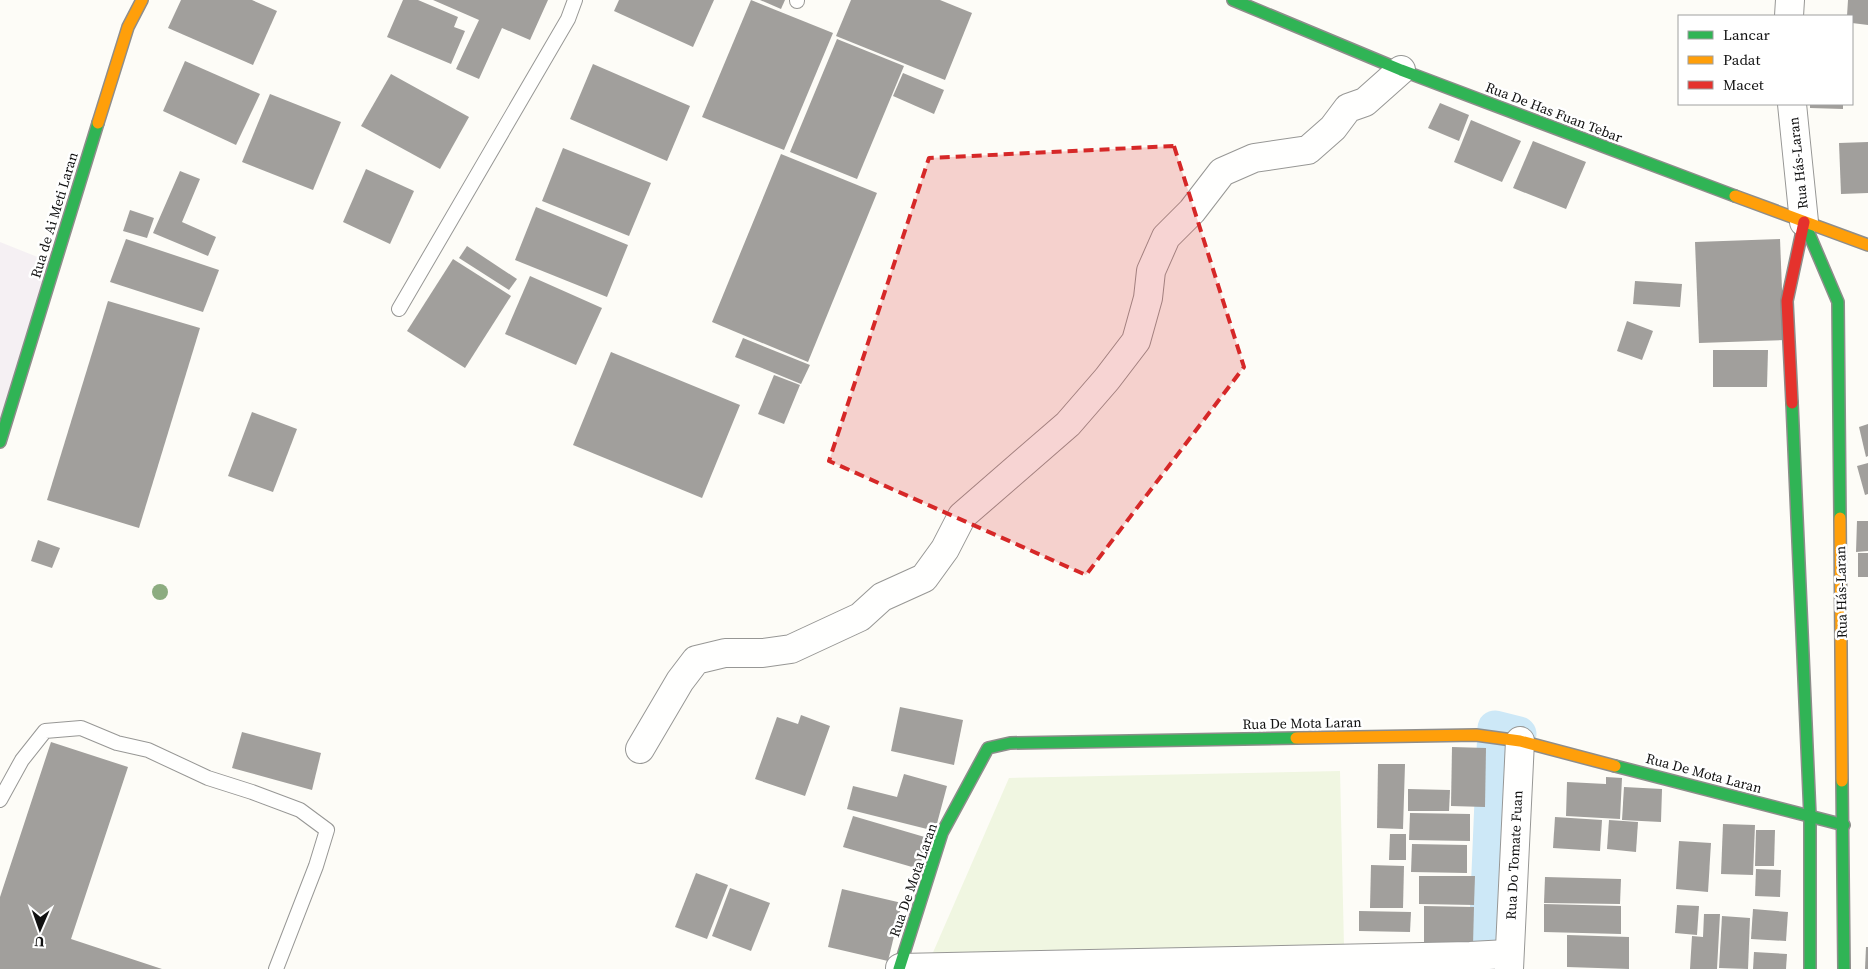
<svg xmlns="http://www.w3.org/2000/svg" width="1868" height="969" viewBox="0 0 1868 969" font-family="'Source Serif 4',serif">
<style>
.industrial{fill:#f5f0f3}
.pitch{fill:#f0f6e1}
.lines{fill:none;stroke-linecap:round;stroke-linejoin:round}
.canal{stroke:#cde8f7;stroke-width:35}
.building{fill:#a19f9c}
.lane-casing{stroke:#979795;stroke-width:16}
.street-casing{stroke:#979795;stroke-width:30}
.fast-casing{stroke:#8e8d8b;stroke-width:14}
.slow-casing{stroke:#8e8d8b;stroke-width:14}
.jam-casing{stroke:#8e8d8b;stroke-width:14}
.lane{stroke:#fffffe;stroke-width:14}
.street{stroke:#fffffe;stroke-width:28}
.fast{stroke:#30b455;stroke-width:11}
.slow{stroke:#ff9f0a;stroke-width:11}
.jam{stroke:#e5322d;stroke-width:11}
.tree{fill:#8cac80}
.marked{fill:#d62828;fill-opacity:0.2;stroke:#d62828;stroke-width:4;stroke-dasharray:10 6;stroke-linejoin:round}
.labels{text-anchor:middle;stroke-width:5;stroke-linejoin:round;paint-order:stroke}
.street-label{font-size:14px;fill:#111;stroke:#fff}
</style>
<rect width="100%" height="100%" fill="#fdfcf7"/>
<!-- industrial -->
<polygon class="industrial" points="0,242 55,264 0,442"/>
<!-- pitch -->
<polygon class="pitch" points="1340,771 1344,947 931,957 1009,778"/>
<g class="lines">
<!-- canal -->
<polyline class="canal" points="1485,969 1495,728 1519,734"/>
</g>
<!-- building -->
<g class="building">
<polygon points="181,0 252,0 277,11 253,65 168,28"/>
<polygon points="403,0 418,0 458,17 454,27 465,31 451,64 387,37"/>
<polygon points="433,0 548,0 530,40 502,28 479,79 456,69 479,20"/>
<polygon points="619,0 714,0 693,47 614,11"/>
<polygon points="751,0 833,33 784,150 702,117"/>
<polygon points="760,0 785,0 781,9"/>
<polygon points="851,0 940,0 972,13 945,80 836,36"/>
<polygon points="1848,0 1868,0 1868,25 1852,23 1852,16 1847,16"/>
<polygon points="837,39 904,66 857,179 790,152"/>
<polygon points="185,61 260,94 236,145 163,111"/>
<polygon points="593,64 690,106 667,161 570,119"/>
<polygon points="903,73 944,90 934,114 893,96"/>
<polygon points="391,74 469,117 440,169 361,126"/>
<polygon points="270,94 341,122 313,190 242,162"/>
<polygon points="1440,103 1469,115 1459,141 1428,128"/>
<polygon points="1810,104 1843,104 1843,109 1810,108"/>
<polygon points="1471,120 1521,141 1502,182 1454,162"/>
<polygon points="1533,141 1586,162 1566,209 1513,188"/>
<polygon points="1868,142 1868,193 1841,194 1839,143"/>
<polygon points="563,148 651,183 629,236 542,201"/>
<polygon points="781,154 877,193 808,362 712,322"/>
<polygon points="366,169 414,191 390,244 343,222"/>
<polygon points="180,171 200,179 182,222 216,237 208,256 153,233"/>
<polygon points="536,207 628,245 607,297 515,260"/>
<polygon points="130,210 154,218 147,238 123,231"/>
<polygon points="126,239 219,270 203,312 110,282"/>
<polygon points="1780,239 1784,340 1699,343 1695,242"/>
<polygon points="467,246 517,279 509,290 459,258"/>
<polygon points="453,259 511,296 465,368 407,331"/>
<polygon points="530,276 602,308 576,365 505,334"/>
<polygon points="1635,281 1682,284 1680,307 1633,304"/>
<polygon points="108,301 200,328 139,528 47,500"/>
<polygon points="1627,321 1653,331 1642,360 1617,351"/>
<polygon points="743,338 810,365 801,384 735,357"/>
<polygon points="1713,350 1768,350 1767,387 1713,387"/>
<polygon points="611,352 740,405 702,498 573,445"/>
<polygon points="774,375 800,385 784,424 758,414"/>
<polygon points="252,412 297,429 273,492 228,476"/>
<polygon points="1868,424 1868,456 1866,457 1859,427"/>
<polygon points="1868,463 1868,494 1865,495 1857,466"/>
<polygon points="1857,521 1868,521 1868,551 1856,552"/>
<polygon points="38,540 60,548 52,568 31,561"/>
<rect x="1858" y="553" width="10" height="24"/>
<polygon points="900,707 963,720 954,765 891,751"/>
<polygon points="801,715 830,726 805,796 755,779 777,717 798,724"/>
<polygon points="242,732 321,753 312,790 232,768"/>
<polygon points="51,742 128,767 71,939 162,969 0,969 0,897"/>
<polygon points="1452,747 1486,748 1485,807 1451,806"/>
<polygon points="1378,764 1405,764 1403,829 1377,828"/>
<polygon points="904,774 947,786 935,831 847,809 853,786 897,797"/>
<polygon points="1606,777 1622,778 1620,819 1566,816 1567,782 1606,784"/>
<polygon points="1624,787 1662,789 1661,822 1622,820"/>
<polygon points="1408,789 1450,790 1449,811 1408,811"/>
<polygon points="1410,813 1470,814 1470,841 1409,840"/>
<polygon points="853,816 928,838 919,869 843,847"/>
<polygon points="1555,817 1602,820 1600,851 1553,848"/>
<polygon points="1609,820 1638,822 1636,852 1607,849"/>
<polygon points="1723,824 1755,825 1753,875 1721,874"/>
<polygon points="1756,830 1775,830 1774,866 1755,866"/>
<polygon points="1390,834 1406,834 1406,860 1389,860"/>
<polygon points="1679,841 1711,843 1708,892 1676,889"/>
<polygon points="1412,844 1467,845 1467,873 1411,872"/>
<polygon points="1371,865 1404,866 1403,908 1370,908"/>
<polygon points="1756,869 1781,870 1780,897 1755,896"/>
<polygon points="696,873 728,885 707,939 675,927"/>
<polygon points="1419,876 1475,876 1474,905 1419,904"/>
<polygon points="1545,877 1621,879 1620,904 1544,903"/>
<polygon points="730,888 770,903 751,951 712,936"/>
<polygon points="842,889 902,903 888,961 828,947"/>
<polygon points="1544,904 1621,906 1621,934 1544,932"/>
<polygon points="1677,905 1699,906 1697,935 1675,933"/>
<polygon points="1424,906 1474,907 1473,945 1424,945"/>
<polygon points="1753,909 1788,912 1786,941 1751,939"/>
<polygon points="1359,911 1411,912 1410,932 1359,931"/>
<polygon points="1704,914 1720,914 1717,969 1690,969 1692,936 1703,937"/>
<polygon points="1722,916 1750,918 1748,969 1719,968"/>
<polygon points="1567,935 1629,937 1629,969 1567,967"/>
<polygon points="1866,947 1868,947 1868,969 1865,969"/>
<polygon points="1754,952 1787,954 1786,969 1753,969"/>
</g>
<g class="lines">
<defs>
<g id="lane">
<polyline points="797,1 797,0"/>
<polyline points="399,309 568,19 575,0"/>
<polyline points="0,800 22,760 45,731 81,728 117,743 148,750 208,778 252,792 300,810 327,830 316,866 276,969"/>
</g>
<g id="street">
<polyline points="1789,16 1790,0"/>
<polyline points="1792,104 1804,222"/>
<polyline points="640,749 680,681 696,660 725,653 763,653 791,649 860,617 882,597 924,578 945,549 962,516 1068,424 1107,379 1136,341 1148,298 1151,271 1166,237 1192,211 1222,172 1254,158 1308,150 1333,128 1348,108 1365,102 1401,70"/>
<polyline points="900,968 1470,956 1508,954"/>
<polyline points="1509,969 1520,741"/>
</g>
<g id="fast">
<polyline points="1233,0 1401,70 1735,196"/>
<polyline points="1804,222 1838,302 1840,518"/>
<polyline points="1792,403 1810,816 1810,969"/>
<polyline points="0,442 98,123"/>
<polyline points="1615,766 1844,825"/>
<polyline points="1842,781 1844,969"/>
<polyline points="899,969 942,833 988,748 1010,743 1296,738"/>
</g>
<g id="slow">
<polyline points="98,123 128,27 142,0"/>
<polyline points="1735,196 1868,245"/>
<polyline points="1840,518 1842,781"/>
<polyline points="1296,738 1476,735 1520,741 1615,766"/>
</g>
<polyline id="jam" points="1792,403 1787,301 1804,222"/>
</defs>
<!-- lane casing -->
<use href="#lane" class="lane-casing"/>
<!-- street casing -->
<use href="#street" class="street-casing"/>
<!-- fast casing -->
<use href="#fast" class="fast-casing"/>
<!-- slow casing -->
<use href="#slow" class="slow-casing"/>
<!-- jam casing -->
<use href="#jam" class="jam-casing"/>
<!-- lane -->
<use href="#lane" class="lane"/>
<!-- street -->
<use href="#street" class="street"/>
<!-- fast -->
<use href="#fast" class="fast"/>
<!-- slow -->
<use href="#slow" class="slow"/>
<!-- jam -->
<use href="#jam" class="jam"/>
</g>
<!-- trees -->
<circle class="tree" cx="160" cy="592" r="8"/>
<!-- marked area -->
<path class="marked" d="M1174,146L1244,367L1086,575L829,461L929,158Z"/>
<g class="labels">
<!-- street labels -->
<g class="street-label">
<text transform="translate(1554 112) rotate(21)" y="5">Rua De Has Fuan Tebar</text>
<text transform="translate(1798 163) rotate(-96)" y="5">Rua Hás-Laran</text>
<text transform="translate(54 215) rotate(-73)" y="5">Rua de Ai Meti Laran</text>
<text transform="translate(1841 592) rotate(-91)" y="5">Rua Hás-Laran</text>
<text transform="translate(1302 723) rotate(-1)" y="5">Rua De Mota Laran</text>
<text transform="translate(1704 773) rotate(15)" y="5">Rua De Mota Laran</text>
<text transform="translate(1514 855) rotate(-87)" y="5">Rua Do Tomate Fuan</text>
<text transform="translate(913 880) rotate(-71)" y="5">Rua De Mota Laran</text>
</g>
</g>
<!-- legend -->
<rect x="1678" y="15" width="175" height="90" fill="#ffffff" stroke="#a0a0a0"/>
<rect x="1688" y="31" width="25" height="8" fill="#30b455" stroke="#a0a0a0"/>
<text x="1723" y="40" font-size="15" fill="#111111">Lancar</text>
<rect x="1688" y="56" width="25" height="8" fill="#ff9f0a" stroke="#a0a0a0"/>
<text x="1723" y="65" font-size="15" fill="#111111">Padat</text>
<rect x="1688" y="81" width="25" height="8" fill="#e5322d" stroke="#a0a0a0"/>
<text x="1723" y="90" font-size="15" fill="#111111">Macet</text>
<!-- north arrow -->
<g transform="translate(40 929) rotate(182)" stroke="#ffffff" stroke-width="4" paint-order="stroke">
<path d="M0-4L9 19L0 12L-9 19Z" fill="#111111"/>
<text y="-8" font-size="14" font-weight="bold" text-anchor="middle" fill="#111111">U</text>
</g>
</svg>
